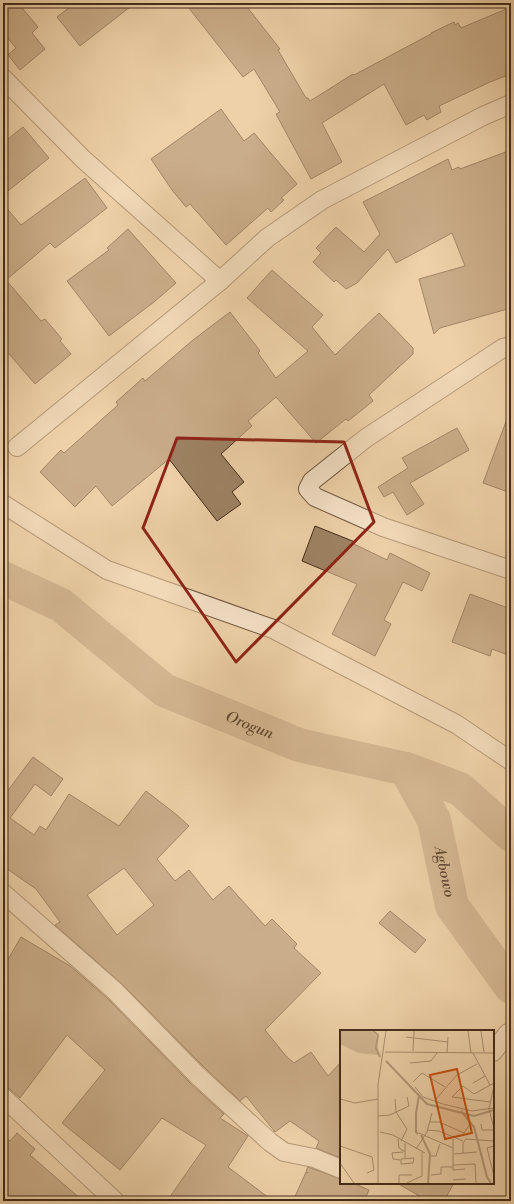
<svg xmlns="http://www.w3.org/2000/svg" width="514" height="1204" viewBox="0 0 514 1204" font-family="'Libre Bodoni',serif">
<style>
.lines{fill:none;stroke-linecap:round;stroke-linejoin:round}
.river{stroke:#b59978;stroke-width:34}
.building{fill:#9d8263;stroke:#452c18;fill-rule:evenodd}
.street-casing{stroke:#6f553c;stroke-width:20}
.street{stroke:#f4e1c7;stroke-width:18}
.marked{fill:none;stroke:#8f2418;stroke-width:3;stroke-linejoin:round}
.labels{text-anchor:middle;stroke-width:3;stroke-linejoin:round;paint-order:stroke}
.water-label{font-size:15px;font-style:italic;fill:#614730;stroke:#f4e1c7}
.inset-river{fill:none;stroke:#b59978;stroke-width:2}
.inset-road{fill:none;stroke:#aa8f6f;stroke-width:1}
.view{fill:#c7500e;fill-opacity:0.15;stroke:#c7500e;stroke-width:2}
.inset-edge{fill:none;stroke:#452c18;stroke-width:2}
</style>
<rect width="100%" height="100%" fill="#eed1a9"/>
<filter id="stains"><feTurbulence type="fractalNoise" baseFrequency=".005" numOctaves="4"/><feColorMatrix values="0 0 0 0 .2 0 0 0 0 .09 0 0 0 0 .02 0 0 0 .5 -.17"/></filter>
<radialGradient id="worn" r=".72"><stop offset=".6" stop-color="#630" stop-opacity="0"/><stop offset="1" stop-color="#630" stop-opacity=".3"/></radialGradient>
<g class="lines">
<!-- river -->
<g class="river">
<path id="s1" d="M3,578L61,605L164,690L299,745L406,769L460,789L511,835"/>
<path id="s2" d="M406,769L434,820L452,906L511,987"/>
</g>
</g>
<!-- building -->
<g class="building">
<polygon points="3,3 18,3 38,27 32,33 45,49 20,70 8,55 16,48 3,32"/>
<polygon points="75,3 135,3 80,46 57,17"/>
<polygon points="185,3 244,3 280,49 278,50 306,98 308,98 310,101 353,74 354,75 431,34 431,33 454,22 455,25 458,23 461,28 511,7 511,74 490,82 439,106 441,112 427,120 424,115 406,125 384,84 322,123 342,162 311,179 276,114 280,112 254,69 243,77"/>
<polygon points="221,109 244,141 254,133 297,184 281,198 284,200 271,212 268,208 226,245 190,204 186,207 172,190 151,159"/>
<polygon points="23,127 49,158 3,195 3,143"/>
<polygon points="511,150 511,308 440,328 434,334 419,279 465,266 452,233 396,263 388,249 357,283 346,289 336,280 334,282 313,262 321,253 316,248 336,227 364,252 380,234 363,202 448,159 452,170 459,167 460,169"/>
<polygon points="85,178 107,208 55,248 50,243 6,280 41,321 45,319 62,339 60,341 71,354 35,384 3,347 3,204 21,225"/>
<polygon points="128,229 176,283 154,302 109,336 67,281 109,250 107,248"/>
<polygon points="272,270 323,315 312,327 335,355 379,313 413,348 413,354 369,395 373,401 348,421 346,419 316,443 276,397 248,421 252,426 221,454 244,482 232,492 241,504 217,521 169,459 112,506 96,486 75,507 40,472 61,450 64,453 118,405 116,402 143,378 145,381 193,340 230,312 260,351 258,353 276,378 308,351 247,298"/>
<polygon points="510,411 511,412 511,493 483,483"/>
<polygon points="457,428 469,450 410,483 424,504 407,515 393,492 384,497 378,487 408,468 402,458"/>
<polygon points="315,526 355,542 354,544 387,560 390,553 430,573 422,591 403,582 384,620 391,624 375,656 332,634 357,584 302,561"/>
<polygon points="470,594 511,609 511,656 492,649 490,656 452,642"/>
<path d="M33,757L63,779L51,796L35,784L10,818L34,835L40,826L46,830L69,794L119,826L146,791L177,815L189,826L157,859L175,881L189,870L213,900L229,886L265,926L272,919L297,944L294,948L321,973L265,1030L286,1056L294,1063L311,1052L328,1076L341,1062V1158L316,1148L319,1141L290,1121L275,1132L246,1096L240,1101L204,1067L122,984L55,925L60,922L36,889L3,866V797ZM124,868L154,905L117,935L87,895Z"/>
<polygon points="390,911 426,940 415,953 379,923"/>
<polygon points="21,937 70,966 108,999 190,1083 224,1114 220,1118 248,1136 228,1167 273,1201 167,1201 206,1145 162,1118 120,1170 62,1123 105,1070 67,1035 20,1098 10,1089 3,1087 3,968"/>
<polygon points="17,1133 35,1149 30,1155 83,1201 3,1201 3,1135 10,1141"/>
<polygon points="308,1167 341,1179 341,1183 353,1183 369,1190 364,1201 293,1201 306,1172 308,1173 306,1171"/>
<polygon points="397,1183 454,1183 444,1201 428,1201"/>
</g>
<g class="lines">
<defs>
<g id="street">
<polyline points="3,78 83,159 220,281"/>
<polyline points="511,346 503,348 366,438 312,481 308,489 315,497 383,527 511,570"/>
<polyline points="17,447 220,281 267,238 322,200 483,116 511,104"/>
<polyline points="3,504 107,570 273,629 456,724 511,761"/>
<polyline points="3,893 115,991 197,1075 270,1142 284,1152 314,1158 341,1169"/>
<polyline points="493,1052 508,1033"/>
<polyline points="3,1097 115,1201"/>
</g>
</defs>
<!-- street casing -->
<use href="#street" class="street-casing"/>
<!-- street -->
<use href="#street" class="street"/>
</g>
<!-- marked area -->
<path d="M0 0H514V1204H0ZM177,438L344,442L374,522L236,662L143,528Z" fill="#eed1a9" fill-opacity=".55" fill-rule="evenodd"/>
<path class="marked" d="M177,438L344,442L374,522L236,662L143,528Z"/>
<g class="labels">
<!-- water labels -->
<g class="water-label">
<text dy="5" stroke="none"><textPath href="#s1" startOffset="290">Orogun</textPath></text>
<text dy="5" stroke="none"><textPath href="#s2" startOffset="111">Agbowo</textPath></text>
</g>
</g>
<!-- overview -->
<g transform="translate(340 1030)">
<rect width="154" height="154" fill="#eed1a9"/>
<path d="M0,1H31L36,6L38,25L18,23L0,14Z" fill="#d1b590"/>
<path class="inset-river" d="M33,1L38,5L36,18L40,27M46,31L87,74L134,86L154,80M121,81L134,97L147,147L151,153M78,104L76,102V83L79,65M81,105L90,124L88,153"/>
<path class="inset-road" d="M128,1L131,23M141,1L144,22M66,7L108,12M73,21L74,1M45,22L154,23M107,23L108,7M133,23L150,55M70,33L91,31L97,23M73,52L82,43L105,57M133,53L145,46M154,56L149,79L154,98M75,57L83,67L103,74L132,81L154,78M0,69L15,73L38,69M55,69L56,82L67,99L61,111M96,69L117,45L137,34M150,72L112,67L123,56L134,64L154,53M38,86L50,85L69,76L67,67M90,92H99L124,103L130,94M141,94L142,100H154M88,100L99,101L123,111M40,102L53,105L85,123M79,103L113,118M58,109L59,118L65,122M113,109V140L125,139M65,113V128M0,116L32,127L34,140L27,143M154,116L147,118L154,146M76,119L87,102L92,83M123,123V113L126,109L154,111M114,124L137,122M91,126H96L100,114M74,128L73,133L61,134V129ZM60,130L53,129L52,123L63,122M0,133L14,153M113,135L135,134L136,153M91,145L101,144V137H113M113,150L126,149M38,153V55L46,1M59,153V145H72M67,153L82,146V122"/>
<path class="view" d="M117,39L132,103L105,109L90,45Z"/>
<rect width="154" height="154" class="inset-edge"/>
</g>
<!-- margin -->
<rect width="514" height="1204" fill="none" stroke="#eed1a9" stroke-width="16"/>
<rect x="4" y="4" width="506" height="1196" fill="none" stroke="#452c18" stroke-width="2"/>
<rect x="8" y="8" width="498" height="1188" fill="none" stroke="#452c18"/>
<rect width="100%" height="100%" filter="url(#stains)"/>
<rect width="100%" height="100%" fill="url(#worn)"/>
</svg>
